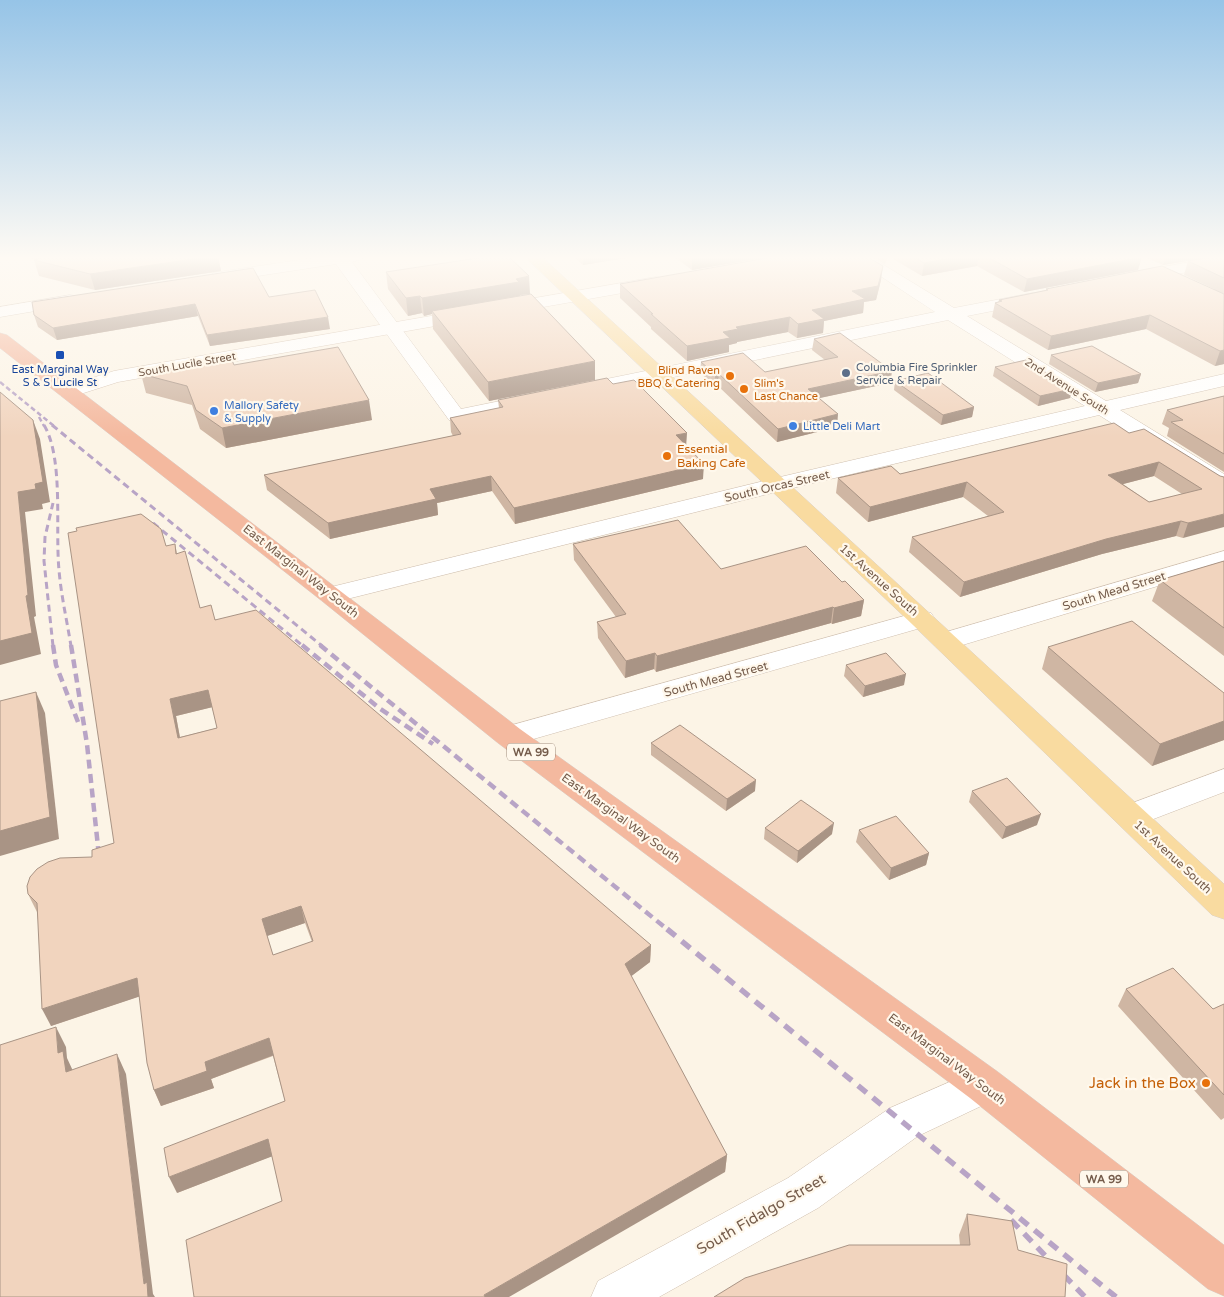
<svg xmlns="http://www.w3.org/2000/svg" width="1224" height="1297" viewBox="0 0 1224 1297" font-family="'Varela Round',sans-serif">
<style>
.lines{fill:none;stroke-linecap:round;stroke-linejoin:round}
.street-casing{stroke:#cfbfaf;stroke-width:1}
.secondary-casing{stroke:#d2bfad;stroke-width:1}
.primary-casing{stroke:#d8d1cd;stroke-width:1}
.highway-casing{stroke:#d8d1cd;stroke-width:1}
.street{fill:#fff;fill-rule:evenodd}
.secondary{fill:#fff;fill-rule:evenodd}
.primary{fill:#f9dba0;fill-rule:evenodd}
.highway{fill:#f4b99f;fill-rule:evenodd}
.rail-far3{stroke:#b8a4c6;stroke-width:2.5;stroke-dasharray:5 3;stroke-linecap:butt}
.rail-far2{stroke:#b8a4c6;stroke-width:3;stroke-dasharray:7 4.5;stroke-linecap:butt}
.rail-far1{stroke:#b8a4c6;stroke-width:4.5;stroke-dasharray:9 5.5;stroke-linecap:butt}
.rail{stroke:#b8a4c6;stroke-width:5.5;stroke-dasharray:11 8;stroke-linecap:butt}
.wall{fill:#cfb6a3;fill-rule:evenodd}
.shaded-wall{fill:#a99485}
.building{fill:#f1d4be;stroke:#a99485;fill-rule:evenodd}
.transit-dot{fill:#1a4fb4;stroke:#fff8ec;stroke-width:2}
.service-dot{fill:#5c6f8a;stroke:#fff8ec;stroke-width:2}
.food-dot{fill:#e8710a;stroke:#fff8ec;stroke-width:2}
.shop-dot{fill:#3f7fe0;stroke:#fff8ec;stroke-width:2}
.labels{text-anchor:middle;stroke-width:4.5;stroke-linejoin:round;paint-order:stroke}
.far-street-label{font-size:11px;fill:#755c4b;stroke:#fff8ec}
.far-service-label{font-size:11px;fill:#4e5e75;stroke:#fff8ec;text-anchor:start}
.far-transit-label{font-size:11px;fill:#164399;stroke:#fff8ec}
.far-food-label{font-size:11px;fill:#c56008;stroke:#fff8ec;text-anchor:end}
.far-shop-label{font-size:11px;fill:#366cbe;stroke:#fff8ec;text-anchor:start}
.shield{fill:#fff8ec;stroke:#9e8b7b;stroke-width:1}
.shield-label{font-size:11px;font-weight:bold;fill:#755c4b}
.food-label{font-size:12px;fill:#c56008;stroke:#fff8ec;text-anchor:start}
.street-label{font-size:12px;fill:#755c4b;stroke:#fff8ec}
.near-food-label{font-size:15px;fill:#c56008;stroke:#fff8ec;text-anchor:end}
.near-street-label{font-size:15px;fill:#755c4b;stroke:#fff8ec}
</style>
<rect width="100%" height="100%" fill="#fcf4e6"/>
<g class="lines">
<defs>
<g id="street">
<polygon points="327,256 364,256 362,259 352,262 461,409 534,394 541,396 544,400 541,404 534,406 456,422 449,420 336,264 219,282 213,281 211,277 213,273 219,272"/>
<polygon points="850,256 869,256 954,308 1032,293 1038,294 1041,298 1038,302 967,316 1106,401 1224,374 1224,386 1120,410 1224,474 1224,491 1216,489 1099,415 776,492 331,603 322,601 318,595 322,589 331,587 776,478 1085,406 948,320 577,397 570,395 567,391 570,387 577,385 935,312"/>
<polygon points="1224,256 1224,265 1135,282 1129,281 1127,277 1129,273 1135,272"/>
<polygon points="70,295 76,296 79,300 76,304 0,317 0,307"/>
<polygon points="1224,551 1224,566 946,650 936,647 932,641 936,635"/>
<polygon points="922,611 931,613 935,619 931,625 509,746 498,743 494,736 498,729"/>
<polygon points="1224,769 1224,792 1130,828 1119,824 1114,816 1119,808"/>
<polygon points="984,1067 998,1072 1004,1085 998,1098 918,1136 818,1208 659,1297 591,1297 598,1281 788,1178 890,1108"/>
</g>
<polygon id="secondary" points="656,277 662,278 665,282 662,286 118,382 68,398 61,396 58,392 61,388 114,371"/>
<polygon id="primary" points="524,256 541,256 1224,884 1224,919 1212,915 913,625"/>
<polygon id="highway" points="0,333 7,335 520,729 998,1072 1224,1245 1224,1296 1208,1289 970,1098 498,743 322,601 0,348"/>
</defs>
<!-- street casing -->
<use href="#street" class="street-casing"/>
<!-- secondary casing -->
<use href="#secondary" class="secondary-casing"/>
<!-- primary casing -->
<use href="#primary" class="primary-casing"/>
<!-- highway casing -->
<use href="#highway" class="highway-casing"/>
<!-- street -->
<use href="#street" class="street"/>
<!-- secondary -->
<use href="#secondary" class="secondary"/>
<!-- primary -->
<use href="#primary" class="primary"/>
<!-- highway -->
<use href="#highway" class="highway"/>
<!-- rail-far3 -->
<g class="rail-far3">
<polyline points="0,382 54,426"/>
<polyline points="39,417 44,426"/>
</g>
<!-- rail-far2 -->
<g class="rail-far2">
<path d="M44,425C64,459 55,529 59,570C61,595 67,621 71,646"/>
<polyline points="52,425 322,646"/>
<polyline points="153,523 303,646"/>
<polyline points="53,646 44,561 45,537 53,503"/>
</g>
<!-- rail-far1 -->
<g class="rail-far1">
<polyline points="53,645 56,665 78,722"/>
<polyline points="71,645 87,744 99,856"/>
<polyline points="302,645 379,708 433,744"/>
<polyline points="320,645 668,930"/>
</g>
<!-- rail -->
<g class="rail">
<polyline points="667,929 1116,1297"/>
<polyline points="1011,1220 1085,1297"/>
</g>
</g>
<!-- wall -->
<g class="wall">
<polygon points="29,256 218,256 221,271 95,290 39,276 34,260 35,260"/>
<polygon points="573,256 638,256 583,265"/>
<polygon points="673,256 775,256 692,270"/>
<polygon points="871,256 1139,256 1138,270 1024,292 977,266 922,276 888,256 885,264"/>
<polygon points="1142,256 1216,256 1163,265"/>
<polygon points="1224,256 1224,364 1215,366 1146,329 1048,350 992,317 995,303 998,302 999,300 1046,290 1046,289 1214,289 1184,275 1188,261"/>
<polygon points="386,272 530,294 520,295 520,296 595,380 489,401 433,329 432,314 424,316 422,313 408,316 388,289"/>
<polygon points="881,280 876,300 864,302 863,313 824,321 823,333 797,338 788,332 737,342 737,343 729,345 729,352 687,361 651,329 651,327 620,298 620,284"/>
<polygon points="269,297 330,329 210,346 198,316 57,340 38,327 34,315"/>
<polygon points="814,339 892,371 890,383 819,398 837,427 777,442 718,386 715,386 700,373 701,362 765,372 825,360 812,350"/>
<polygon points="1051,355 1141,374 1138,383 1095,392 1049,364"/>
<polygon points="234,365 372,420 226,448 200,429 192,405 146,393 141,374"/>
<polygon points="995,367 1072,389 1070,398 1038,406 993,376"/>
<polygon points="895,381 974,407 972,417 941,425 894,390"/>
<polygon points="613,384 686,446 703,479 515,524 492,491 437,503 438,515 330,539 267,490 264,475 453,436 451,432 450,418 499,408 498,400"/>
<polygon points="1224,396 1224,472 1167,436 1169,428 1162,424 1167,410"/>
<path d="M1129,433L1220,476L1183,538L1176,536L1102,554L960,597L909,552L912,537L988,516L963,497L868,522L836,493L838,478L900,474ZM1154,476L1182,494L1149,502L1123,484Z"/>
<path d="M175,544L177,553L200,608L651,945L650,962L631,976L727,1155L725,1172L282,1201L272,1156L177,1193L285,1101L273,1056L211,1079L214,1088L161,1106L154,1090L140,996L51,1026L37,912L28,894L92,857L114,843ZM212,707L217,728L180,737L176,716ZM305,923L312,942L273,955L267,936Z"/>
<polygon points="573,544 721,569 842,582 864,600 861,616 832,624 831,623 656,672 654,669 625,678 598,638 597,622 616,617 574,560"/>
<polygon points="1224,561 1224,656 1152,601 1160,580"/>
<polygon points="1048,647 1224,693 1224,740 1152,766 1042,669"/>
<polygon points="846,665 904,685 863,697 844,676"/>
<polygon points="651,743 755,791 726,811 651,755"/>
<polygon points="972,791 1037,825 1002,839 969,802"/>
<polygon points="765,828 832,834 797,863 764,839"/>
<polygon points="859,830 929,853 926,865 889,880 856,842"/>
<polygon points="1126,989 1213,1009 1224,1004 1224,1118 1221,1120 1118,1006"/>
<polygon points="967,1214 1018,1250 960,1245 959,1235"/>
</g>
<!-- shaded-wall -->
<g class="shaded-wall">
<polygon points="214,256 218,256 221,271 95,290 90,274"/>
<polygon points="583,256 638,256 583,265"/>
<polygon points="692,256 775,256 692,270"/>
<polygon points="962,256 979,256 977,266 922,276 924,263"/>
<polygon points="1166,256 1216,256 1163,265"/>
<polygon points="1142,257 1138,270 1024,292 1027,279"/>
<polygon points="883,266 881,280 876,300 864,302 863,313 824,321 823,333 797,338 798,324 812,310 852,291"/>
<polygon points="529,276 530,294 520,295 520,299 432,311 432,314 424,316 422,298"/>
<polygon points="420,296 422,313 408,316 406,298"/>
<polygon points="195,304 198,316 57,340 53,328"/>
<polygon points="1150,315 1146,329 1048,350 1051,336"/>
<polygon points="328,317 330,329 210,346 207,335"/>
<polygon points="790,317 788,332 737,342 737,343 729,345 729,352 687,361 687,346 723,332 736,327"/>
<polygon points="1224,350 1224,364 1215,366 1220,351"/>
<polygon points="595,361 595,380 489,401 488,382"/>
<polygon points="892,371 890,383 806,401 808,389"/>
<polygon points="715,374 719,374 718,386 715,386"/>
<polygon points="1141,374 1138,383 1095,392 1098,383"/>
<polygon points="1072,389 1070,398 1038,406 1040,396"/>
<polygon points="369,400 372,420 226,448 222,428"/>
<polygon points="974,407 972,417 941,425 943,415"/>
<polygon points="838,414 837,427 777,442 778,429"/>
<polygon points="33,420 40,439 50,502 42,504 43,509 25,512 36,616 34,617 41,654 0,665 0,641 26,596 18,492 35,484"/>
<polygon points="687,433 686,448 676,435"/>
<polygon points="1159,462 1154,476 1104,489 1108,475"/>
<polygon points="704,464 703,479 515,524 514,508"/>
<polygon points="491,476 492,491 437,503 438,515 330,539 328,523 430,489"/>
<polygon points="967,482 963,497 868,522 870,507"/>
<polygon points="1224,514 1224,527 1183,538 1188,523"/>
<polygon points="1181,521 1176,536 1102,554 960,597 964,582 1106,539"/>
<polygon points="864,600 861,616 832,624 834,608"/>
<polygon points="833,607 831,623 656,672 657,656"/>
<polygon points="655,653 654,669 625,678 626,661"/>
<polygon points="906,674 904,685 863,697 865,686"/>
<polygon points="208,690 213,707 176,716 183,755 178,738 170,699"/>
<polygon points="36,692 45,713 59,839 0,856 0,831"/>
<polygon points="1224,721 1224,740 1152,766 1160,744"/>
<polygon points="756,780 755,791 726,811 727,799"/>
<polygon points="1041,814 1037,825 1002,839 1006,827"/>
<polygon points="834,823 832,834 797,863 798,851"/>
<polygon points="929,853 926,865 889,880 891,868"/>
<polygon points="301,906 305,923 267,936 262,919"/>
<polygon points="651,945 650,962 625,981 625,964"/>
<polygon points="137,978 144,995 51,1026 42,1009"/>
<polygon points="56,1027 66,1047 67,1058 73,1071 66,1072 58,1053"/>
<polygon points="269,1038 274,1055 211,1079 214,1088 161,1106 154,1090 205,1062"/>
<polygon points="117,1054 126,1074 153,1294 155,1297 148,1297 144,1284"/>
<polygon points="268,1139 273,1156 177,1193 169,1177"/>
<polygon points="727,1155 725,1172 509,1297 485,1297 484,1295"/>
</g>
<!-- building -->
<g class="building">
<polygon points="47,256 214,256 90,274 34,260"/>
<polygon points="491,256 508,256 529,276 516,279 519,282 422,298 420,296 406,298 386,272"/>
<polygon points="778,256 866,256 883,266 878,286 852,291 865,299 812,310 824,319 798,324 790,317 736,327 738,329 723,332 730,338 687,346 651,314 653,314 620,284"/>
<polygon points="912,256 962,256 924,263"/>
<polygon points="986,256 1139,256 1142,257 1027,279"/>
<polygon points="1218,256 1224,256 1224,278 1188,261"/>
<polygon points="1162,266 1224,294 1224,350 1220,351 1150,315 1051,336 995,303 1002,301 999,300 1048,290 1046,289"/>
<polygon points="253,268 269,297 315,290 328,317 207,335 195,304 53,328 34,315 32,302"/>
<polygon points="531,294 595,361 488,382 432,311"/>
<polygon points="840,333 892,371 808,389 838,414 778,429 719,374 715,374 701,362 743,353 765,372 838,357 814,339"/>
<polygon points="1092,346 1141,374 1098,383 1051,355"/>
<polygon points="338,347 369,400 222,428 196,410 187,386 141,374 231,358 234,365"/>
<polygon points="1026,360 1072,389 1040,396 995,367"/>
<polygon points="928,373 974,407 943,415 895,381"/>
<polygon points="607,378 613,384 634,380 687,433 676,435 704,464 514,508 491,476 430,489 436,499 328,523 264,475 461,434 450,418 503,407 498,400"/>
<polygon points="0,392 33,420 43,482 35,484 36,489 18,492 28,595 26,596 32,633 0,641"/>
<polygon points="1224,396 1224,454 1171,422 1183,420 1167,410"/>
<path d="M1114,423L1129,433L1144,429L1220,476L1224,477V514L1188,523L1181,521L1106,539L964,582L912,537L1004,512L967,482L870,507L838,478L891,466L900,474ZM1159,462L1202,489L1149,502L1108,475Z"/>
<path d="M141,514L161,529L166,546L175,544L176,554L185,551L200,608L211,605L215,620L256,610L651,945L625,964L727,1155L484,1295L485,1297H194L186,1240L282,1201L268,1139L169,1177L164,1148L285,1101L269,1038L205,1062L207,1071L154,1090L147,1063L137,978L42,1009L37,903L28,894L27,886L30,877L37,869L48,862L60,858L92,857V850L114,843L68,533L77,531L76,528ZM208,690L217,728L178,738L170,699ZM301,906L313,941L273,955L262,919Z"/>
<polygon points="678,520 721,569 806,546 842,582 845,581 864,600 834,608 833,607 657,656 655,653 626,661 597,622 626,614 573,544"/>
<polygon points="1224,561 1224,628 1160,580"/>
<polygon points="1132,621 1224,693 1224,721 1160,744 1048,647"/>
<polygon points="886,653 906,674 865,686 846,665"/>
<polygon points="36,692 50,817 0,831 0,701"/>
<polygon points="680,725 756,780 727,799 651,743"/>
<polygon points="1007,778 1041,814 1006,827 972,791"/>
<polygon points="801,800 834,823 798,851 765,828"/>
<polygon points="896,816 929,853 891,868 859,830"/>
<polygon points="1173,968 1213,1009 1224,1004 1224,1095 1126,989"/>
<polygon points="56,1027 58,1053 63,1051 66,1072 117,1054 144,1284 147,1282 148,1297 0,1297 0,1045"/>
<polygon points="967,1214 1012,1221 1018,1250 1067,1264 1065,1297 714,1297 745,1278 849,1245 970,1245"/>
</g>
<!-- sky -->
<linearGradient id="sky" x2="0" y2="1"><stop stop-color="#96c4e7"/><stop offset="0.59" stop-color="#fefaf4"/><stop offset="1" stop-color="#fefaf4" stop-opacity="0"/></linearGradient>
<rect width="1224" height="437" fill="url(#sky)"/>
<!-- markers -->
<rect class="transit-dot" x="55" y="350" width="10" height="10" rx="2.5"/>
<circle class="service-dot" cx="846" cy="373" r="5"/>
<g class="food-dot">
<circle cx="730" cy="376" r="5"/>
<circle cx="744" cy="389" r="5"/>
<circle cx="667" cy="456" r="5"/>
<circle cx="1206" cy="1083" r="5"/>
</g>
<g class="shop-dot">
<circle cx="214" cy="411" r="5"/>
<circle cx="793" cy="426" r="5"/>
</g>
<g class="labels">
<!-- far-street labels -->
<g class="far-street-label">
<text transform="translate(187 364) rotate(-10)" y="4">South Lucile Street</text>
<text transform="translate(1067 386) rotate(32)" y="4">2nd Avenue South</text>
</g>
<!-- far-service labels -->
<g class="far-service-label">
<text x="856" y="371">Columbia Fire Sprinkler<tspan x="856" dy="13">Service &amp; Repair</tspan></text>
</g>
<!-- far-transit labels -->
<g class="far-transit-label">
<text x="60" y="373">East Marginal Way<tspan x="60" dy="13">S &amp; S Lucile St</tspan></text>
</g>
<!-- far-food labels -->
<g class="far-food-label">
<text x="720" y="374">Blind Raven<tspan x="720" dy="13">BBQ &amp; Catering</tspan></text>
<text x="754" y="387" text-anchor="start">Slim's<tspan x="754" dy="13">Last Chance</tspan></text>
</g>
<!-- far-shop labels -->
<g class="far-shop-label">
<text x="224" y="409">Mallory Safety<tspan x="224" dy="13">&amp; Supply</tspan></text>
<text x="803" y="430">Little Deli Mart</text>
</g>
<!-- shield labels -->
<g class="shield">
<rect x="507" y="743.5" width="48" height="17" rx="4"/>
<rect x="1080" y="1170.5" width="48" height="17" rx="4"/>
</g>
<g class="shield-label">
<text x="531" y="756">WA 99</text>
<text x="1104" y="1183">WA 99</text>
</g>
<!-- food labels -->
<g class="food-label">
<text x="677" y="453">Essential<tspan x="677" dy="14">Baking Cafe</tspan></text>
</g>
<!-- street labels -->
<g class="street-label">
<text transform="translate(777 486) rotate(-13)" y="4">South Orcas Street</text>
<text transform="translate(301 571) rotate(38)" y="4">East Marginal Way South</text>
<text transform="translate(879 580) rotate(42)" y="4">1st Avenue South</text>
<text transform="translate(1114 591) rotate(-17)" y="4">South Mead Street</text>
<text transform="translate(716 679) rotate(-15)" y="4">South Mead Street</text>
<text transform="translate(621 818) rotate(36)" y="4">East Marginal Way South</text>
<text transform="translate(1173 857) rotate(43)" y="4">1st Avenue South</text>
<text transform="translate(947 1059) rotate(37)" y="4">East Marginal Way South</text>
</g>
<!-- near-food labels -->
<g class="near-food-label">
<text x="1196" y="1088">Jack in the Box</text>
</g>
<!-- near-street labels -->
<g class="near-street-label">
<text transform="translate(761 1214) rotate(-30)" y="5">South Fidalgo Street</text>
</g>
</g>
</svg>
